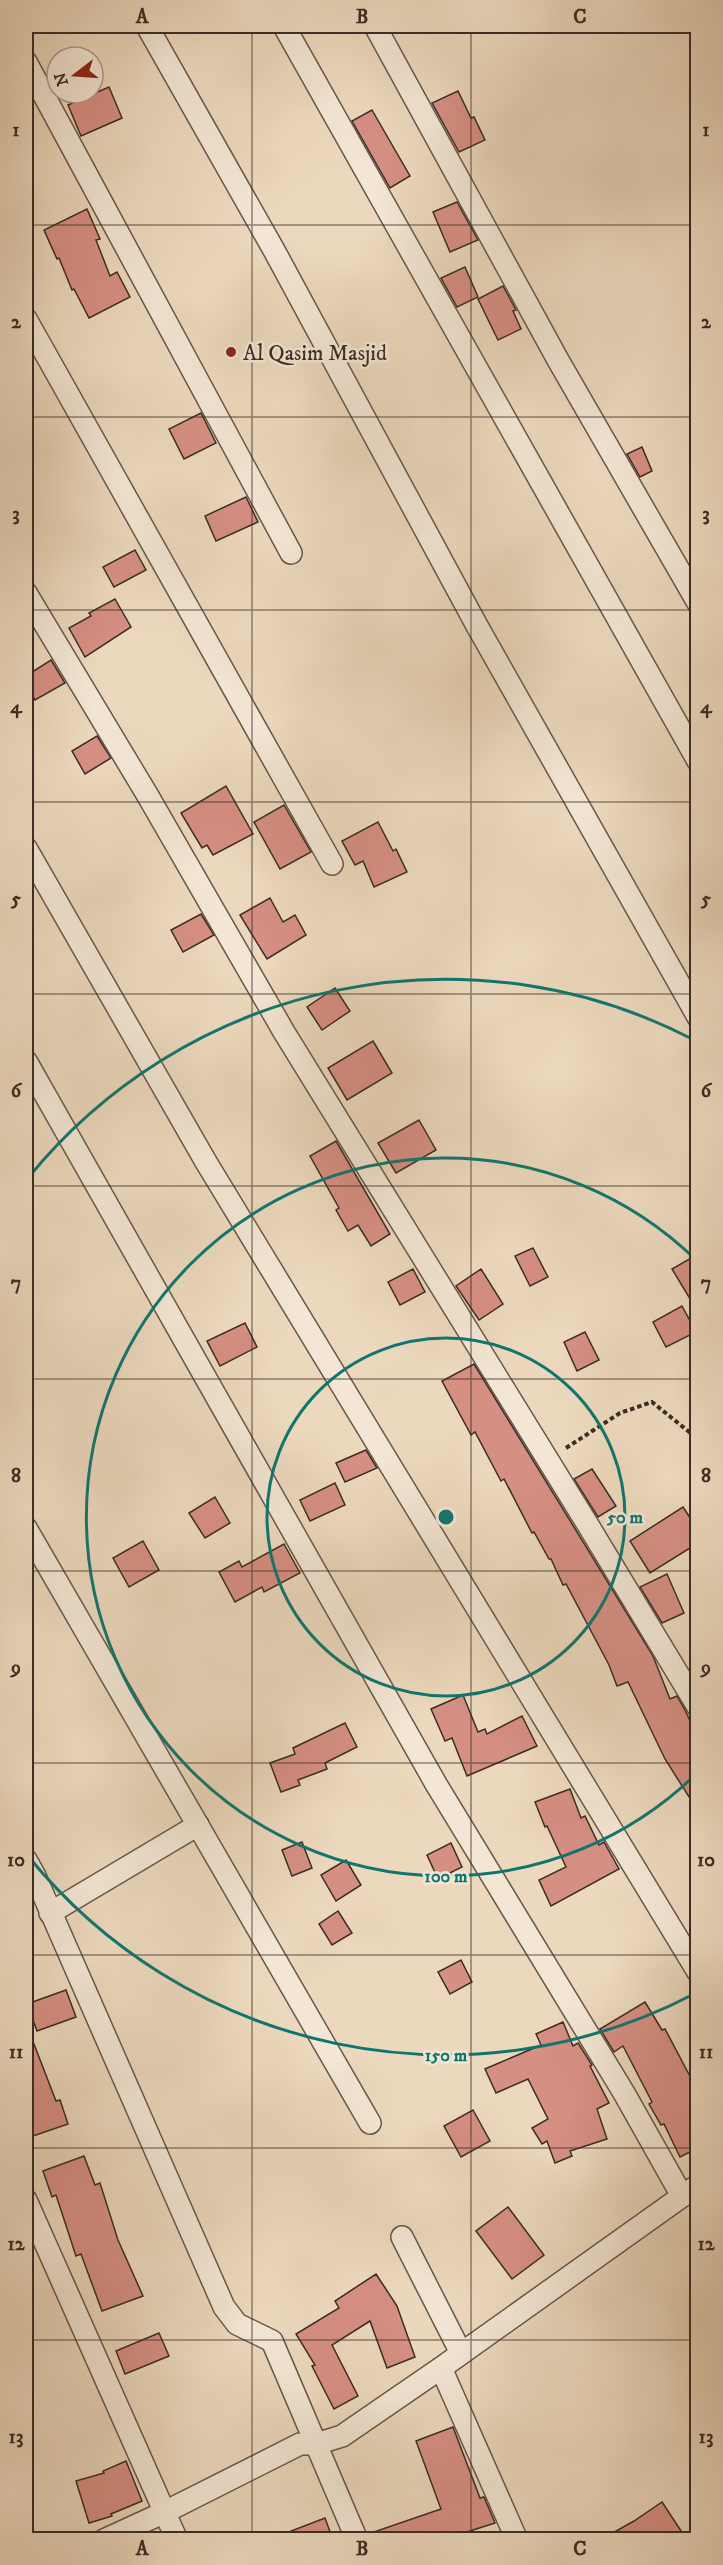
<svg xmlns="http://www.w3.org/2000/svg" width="723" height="2565" viewBox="0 0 723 2565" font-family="'IM FELL DW Pica',serif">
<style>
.building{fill:#d68f83;stroke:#3b2c25;stroke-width:1.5}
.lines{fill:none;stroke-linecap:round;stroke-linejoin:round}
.minor-casing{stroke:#67574b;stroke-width:24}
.path{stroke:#3b2c25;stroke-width:4;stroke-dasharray:4.5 3;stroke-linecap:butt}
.minor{stroke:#f3e6d4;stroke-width:21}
.grid{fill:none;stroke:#3b2c25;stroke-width:1.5;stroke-opacity:0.55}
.ring{fill:none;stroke:#0f766e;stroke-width:3}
.poi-dot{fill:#8f2418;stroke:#f3e6d4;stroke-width:2}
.labels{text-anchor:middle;stroke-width:5;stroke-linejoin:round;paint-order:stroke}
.poi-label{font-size:22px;fill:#3b2c25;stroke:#f3e6d4;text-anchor:start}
.centre{fill:#0f766e;stroke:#f3e6d4;stroke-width:3}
.ring-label{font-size:18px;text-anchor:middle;font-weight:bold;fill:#0f766e;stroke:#f3e6d4;stroke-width:5;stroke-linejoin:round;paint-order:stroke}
.neatline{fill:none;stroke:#3b2c25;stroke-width:2}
.grid-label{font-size:20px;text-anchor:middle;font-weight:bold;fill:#3b2c25}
</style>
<rect width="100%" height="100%" fill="#ecd8bd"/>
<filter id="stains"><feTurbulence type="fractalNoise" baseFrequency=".00333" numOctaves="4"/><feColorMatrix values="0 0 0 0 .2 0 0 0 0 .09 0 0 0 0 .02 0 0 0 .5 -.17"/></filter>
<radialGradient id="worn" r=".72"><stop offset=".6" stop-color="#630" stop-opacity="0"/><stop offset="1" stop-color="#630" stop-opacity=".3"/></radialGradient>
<!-- building -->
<g class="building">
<polygon points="109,87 122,118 81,136 68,105"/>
<polygon points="458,91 471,118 474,117 485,140 459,152 432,103"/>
<polygon points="372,110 410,176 390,188 352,121"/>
<polygon points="457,202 478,240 450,252 433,212"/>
<polygon points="87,209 100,239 96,240 110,276 117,272 130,297 89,318 74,289 72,290 59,258 57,259 44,230"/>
<polygon points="465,267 478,297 457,307 441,278"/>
<polygon points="503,286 516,310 513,311 521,329 498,340 478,299"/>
<polygon points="201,413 216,443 184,459 169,429"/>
<polygon points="642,447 652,471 640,477 627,454"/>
<polygon points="246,497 258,522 216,541 205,516"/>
<polygon points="135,550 146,570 114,587 103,567"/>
<polygon points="115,599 131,627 85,657 69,628 91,616 89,613"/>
<polygon points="51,660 65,683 35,700 26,683 26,676"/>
<polygon points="97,736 111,758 85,774 72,751"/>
<polygon points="226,786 253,834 213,855 207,845 202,848 181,813"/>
<polygon points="284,805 311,852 280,869 254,822"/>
<polygon points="378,822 393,851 396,849 407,872 374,887 363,861 355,865 342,841"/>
<polygon points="270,898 283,922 295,915 306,935 267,959 240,915"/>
<polygon points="201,914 214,935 183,952 171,930"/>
<polygon points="335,988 350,1011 322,1030 307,1007"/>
<polygon points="373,1041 392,1073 347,1100 328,1068"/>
<polygon points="419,1120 436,1150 396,1173 378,1143"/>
<polygon points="336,1141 390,1234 371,1246 358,1225 348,1231 336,1210 339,1208 310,1156"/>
<polygon points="533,1248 548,1277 530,1286 515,1256"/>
<polygon points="698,1254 698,1312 672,1269"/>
<polygon points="413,1269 425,1292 400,1305 388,1282"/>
<polygon points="481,1269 503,1304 479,1320 456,1286"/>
<polygon points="682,1306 696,1332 666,1347 653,1322"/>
<polygon points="245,1323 257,1347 220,1366 207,1341"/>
<polygon points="585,1332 599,1360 577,1371 564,1342"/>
<polygon points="474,1364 653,1656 670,1699 677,1696 684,1708 698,1738 698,1811 665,1759 628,1682 617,1686 609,1665 566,1584 563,1585 551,1559 549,1559 534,1532 532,1533 504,1479 501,1481 475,1432 471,1435 442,1381"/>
<polygon points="366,1450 377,1468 345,1482 336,1463"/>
<polygon points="592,1469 616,1506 598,1517 574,1479"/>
<polygon points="335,1483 345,1505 310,1521 300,1500"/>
<polygon points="215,1497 230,1523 205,1538 189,1513"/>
<polygon points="683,1507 698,1530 698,1543 650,1573 630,1541"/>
<polygon points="143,1541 159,1570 129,1587 113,1558"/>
<polygon points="284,1544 300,1573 264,1592 262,1587 235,1602 219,1572 239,1561 242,1567"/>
<polygon points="667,1574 684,1613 662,1623 640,1587"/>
<polygon points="463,1695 478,1732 485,1729 487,1734 522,1716 537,1746 467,1776 452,1738 445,1741 431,1709"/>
<polygon points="345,1723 357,1747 325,1763 327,1769 298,1780 300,1785 281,1792 270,1763 295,1754 293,1748"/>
<polygon points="570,1789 581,1818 585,1816 599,1845 604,1842 619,1869 551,1906 539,1880 566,1867 547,1826 545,1827 535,1802"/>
<polygon points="302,1842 312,1868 292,1876 282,1850"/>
<polygon points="451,1843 462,1867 438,1879 427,1855"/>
<polygon points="346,1860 361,1885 336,1901 321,1875"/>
<polygon points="338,1911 352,1933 332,1945 319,1924"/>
<polygon points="461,1960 472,1982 450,1994 438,1972"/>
<polygon points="66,1990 76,2017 37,2031 27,2004"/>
<polygon points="645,2002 662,2030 665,2029 692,2080 698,2077 698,2148 680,2157 664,2124 661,2125 649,2104 652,2102 623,2046 614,2052 600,2029"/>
<polygon points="563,2022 573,2046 578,2043 592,2065 590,2066 609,2103 597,2109 607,2139 570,2151 572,2156 555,2163 547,2141 542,2144 532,2128 548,2119 528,2079 496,2093 485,2069 541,2045 536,2034"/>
<polygon points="27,2026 56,2101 60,2100 68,2124 33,2136 26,2114 26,2027"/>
<polygon points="473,2110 490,2141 461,2157 444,2126"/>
<polygon points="84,2156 95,2185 100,2183 118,2240 143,2296 102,2311 81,2254 76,2256 56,2195 52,2197 43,2171"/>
<polygon points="508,2207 544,2255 512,2279 476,2231"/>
<polygon points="376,2274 397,2306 415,2357 387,2368 370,2321 332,2345 358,2396 334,2409 312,2366 315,2365 296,2334 339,2308 335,2301"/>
<polygon points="159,2333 169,2356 125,2374 116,2351"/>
<polygon points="453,2427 480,2498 484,2497 495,2523 442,2540 369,2540 368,2534 441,2509 416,2441"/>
<polygon points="126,2461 142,2501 111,2514 112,2516 89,2523 76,2481 104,2473 103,2471"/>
<polygon points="662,2502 687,2540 600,2540 634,2521"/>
<polygon points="325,2518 333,2540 273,2540 273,2538"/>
</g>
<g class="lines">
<defs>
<g id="minor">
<polyline points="147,26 275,252 476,624 698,1017"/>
<polyline points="284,26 698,761"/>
<polyline points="375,26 558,360 698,603"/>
<polyline points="26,62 291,553"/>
<polyline points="26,319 332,864"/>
<polyline points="26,593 148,796 284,1032 588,1525 698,1707"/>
<polyline points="26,848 206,1162 698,1972"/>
<polyline points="26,1061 436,1784 624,2093 682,2196"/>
<polyline points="26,1528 370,2123"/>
<polyline points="26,1860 35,1876 224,2307 237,2324 272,2341 357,2540"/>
<polyline points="50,1913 198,1825"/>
<polyline points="26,2200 177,2540"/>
<polyline points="402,2237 461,2353"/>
<polyline points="441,2368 517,2540"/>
<polyline points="104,2540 165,2512 300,2444 316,2444 342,2436 441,2368 698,2185"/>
</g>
</defs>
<!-- minor casing -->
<use href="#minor" class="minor-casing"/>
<!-- path -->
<polyline class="path" points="566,1448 620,1413 652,1402 698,1439"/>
<!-- minor -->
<use href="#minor" class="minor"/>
</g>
<!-- grid -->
<path class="grid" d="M252,26V2540M471,26V2540M26,225H698M26,417H698M26,610H698M26,802H698M26,994H698M26,1186H698M26,1379H698M26,1571H698M26,1763H698M26,1955H698M26,2148H698M26,2340H698"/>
<!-- distance rings -->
<g class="ring">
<circle cx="446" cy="1517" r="179"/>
<path d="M695 1775A359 359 0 1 1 695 1259"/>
<path d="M694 1994A538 538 0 0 1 28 1856M28 1178A538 538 0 0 1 694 1040"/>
</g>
<!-- markers -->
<circle class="poi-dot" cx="231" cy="352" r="6"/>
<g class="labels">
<!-- poi labels -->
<g class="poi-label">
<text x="243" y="360">Al Qasim Masjid</text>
</g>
</g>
<circle cx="446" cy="1517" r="9" class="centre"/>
<g class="ring-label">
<text x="625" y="1523">50 m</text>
<text x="446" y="1882">100 m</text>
<text x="446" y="2061">150 m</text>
</g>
<!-- margin -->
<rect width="723" height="2565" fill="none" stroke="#ecd8bd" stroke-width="66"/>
<!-- north arrow -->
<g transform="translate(75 75) rotate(253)"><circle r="28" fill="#f3e6d4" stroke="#a99c8e" stroke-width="1.5"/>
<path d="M0-4.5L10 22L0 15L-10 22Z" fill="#8f2418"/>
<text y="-9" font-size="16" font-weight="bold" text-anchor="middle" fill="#3b2c25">N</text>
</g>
<rect x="33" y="33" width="657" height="2499" class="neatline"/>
<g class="grid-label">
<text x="142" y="23">A</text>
<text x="362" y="23">B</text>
<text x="580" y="23">C</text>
<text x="16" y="136">1</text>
<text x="706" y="136">1</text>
<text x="16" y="328">2</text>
<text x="706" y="328">2</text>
<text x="16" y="520">3</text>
<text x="706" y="520">3</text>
<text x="16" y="713">4</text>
<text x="706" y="713">4</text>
<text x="16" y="905">5</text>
<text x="706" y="905">5</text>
<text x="16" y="1097">6</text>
<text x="706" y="1097">6</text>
<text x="16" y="1289">7</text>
<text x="706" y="1289">7</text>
<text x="16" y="1482">8</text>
<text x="706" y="1482">8</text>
<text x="16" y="1674">9</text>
<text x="706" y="1674">9</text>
<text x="16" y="1866">10</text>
<text x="706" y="1866">10</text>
<text x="16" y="2058">11</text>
<text x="706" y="2058">11</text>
<text x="16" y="2250">12</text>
<text x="706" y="2250">12</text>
<text x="16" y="2443">13</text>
<text x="706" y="2443">13</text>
<text x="142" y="2555">A</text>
<text x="362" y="2555">B</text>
<text x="580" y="2555">C</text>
</g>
<rect width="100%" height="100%" filter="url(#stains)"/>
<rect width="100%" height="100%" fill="url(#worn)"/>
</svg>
